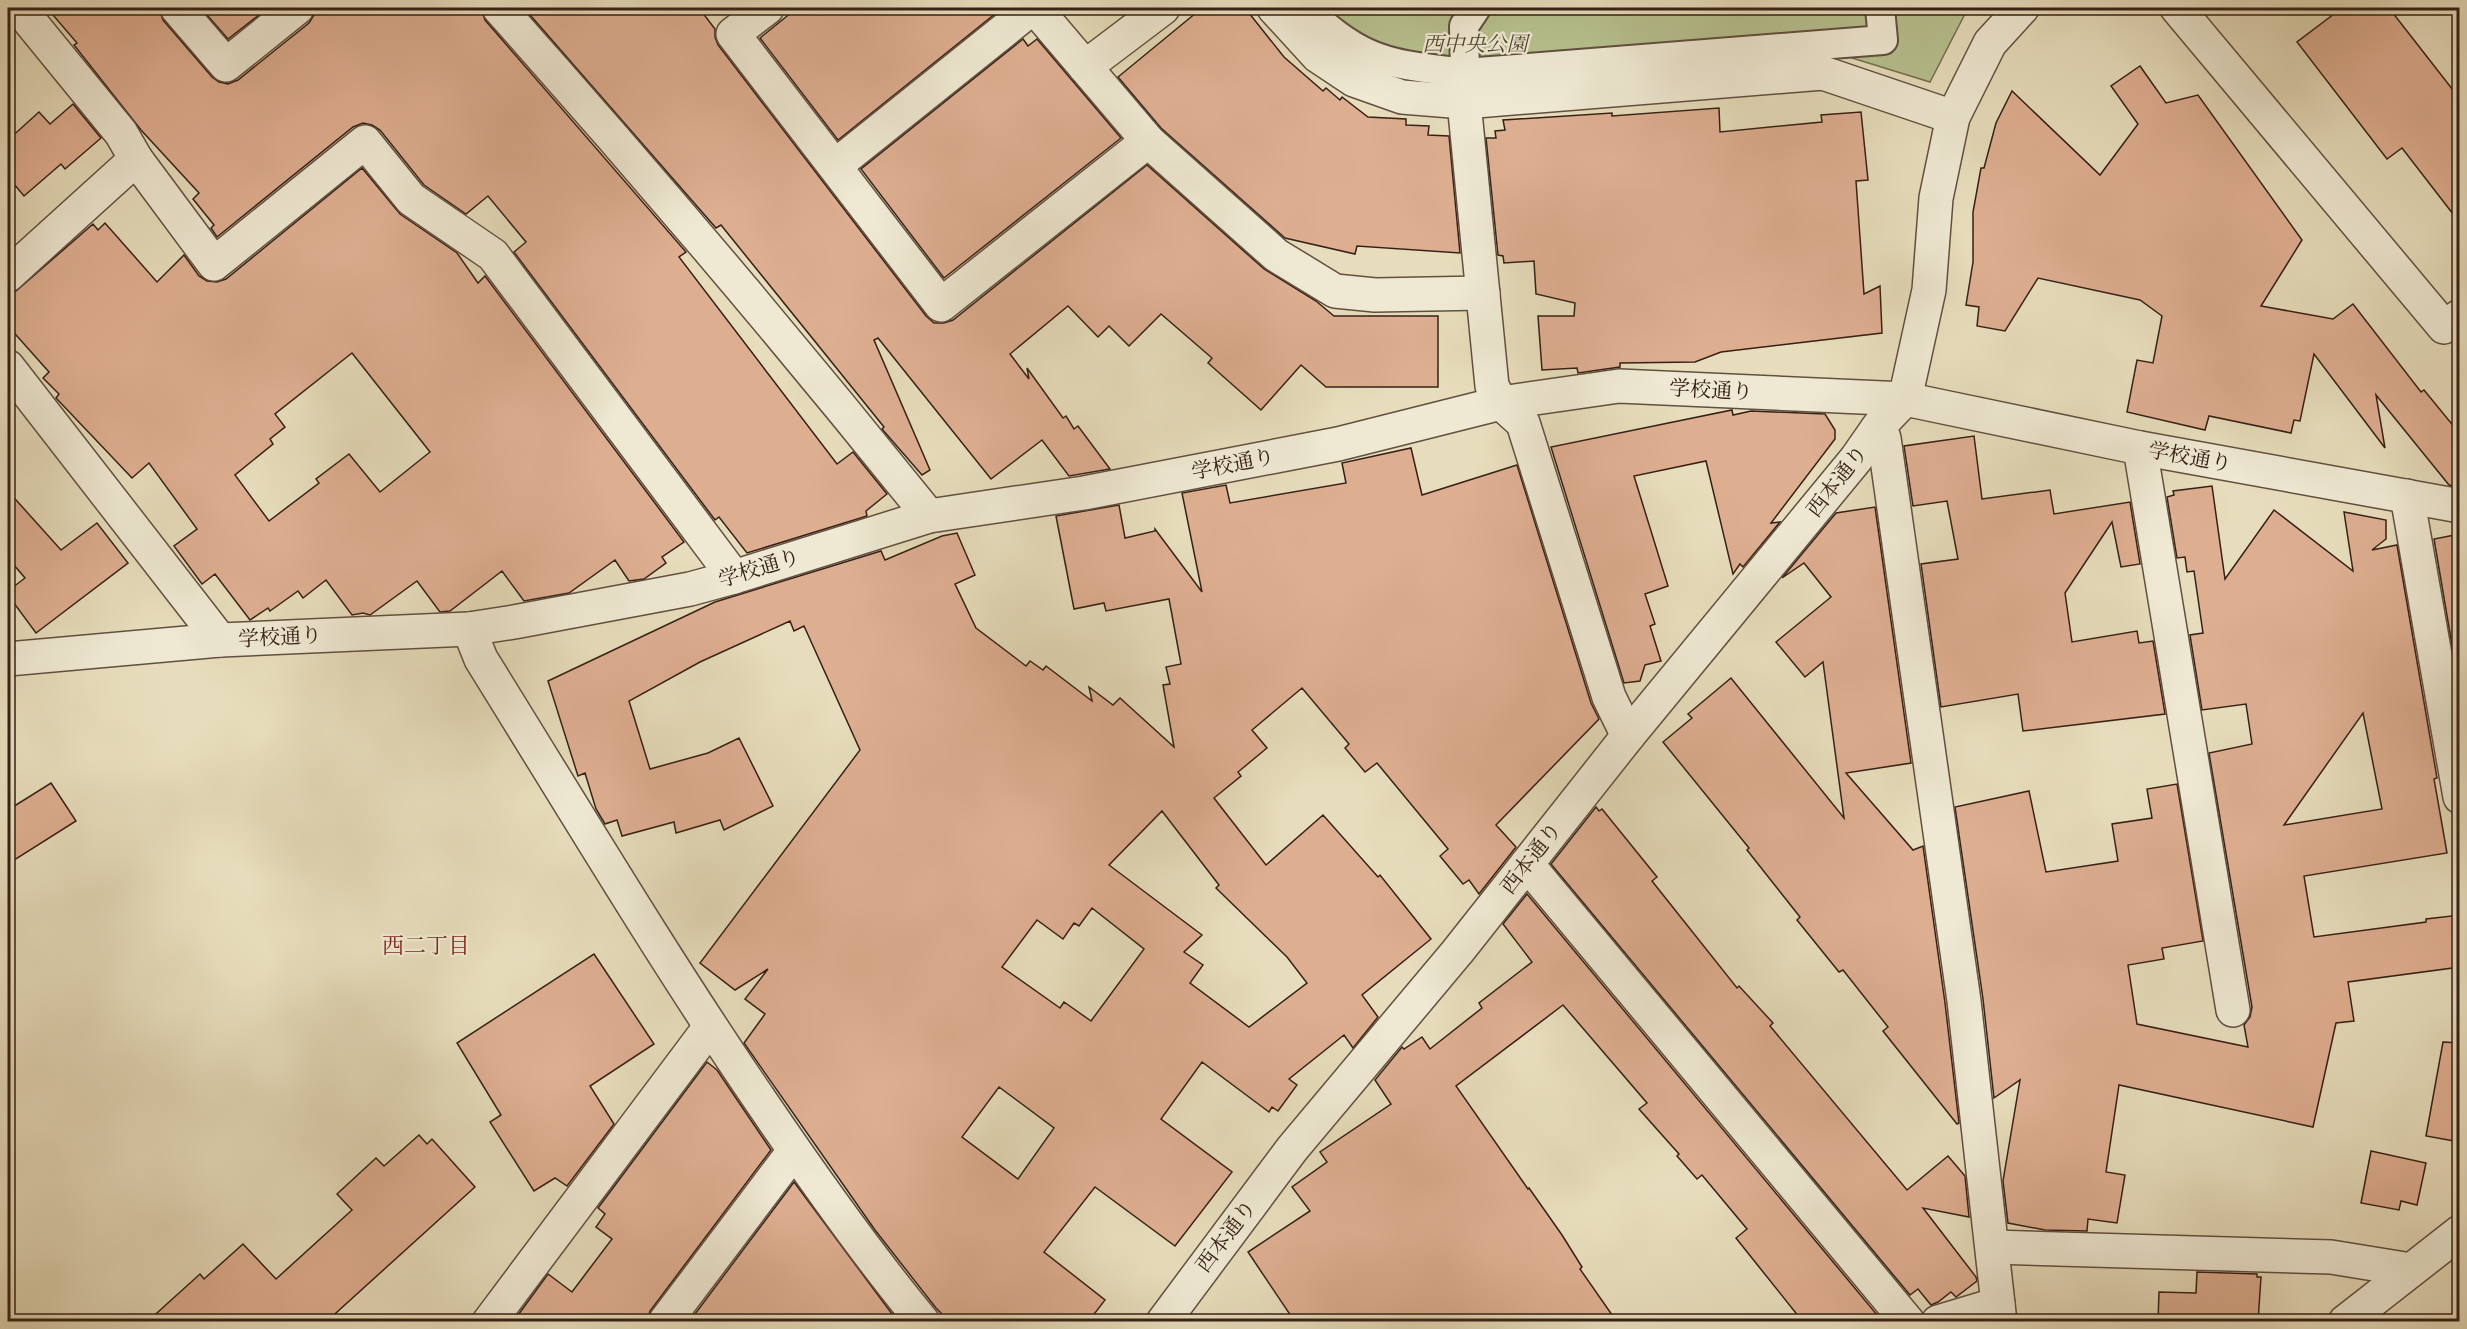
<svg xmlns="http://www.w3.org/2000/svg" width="2467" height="1329" viewBox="0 0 2467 1329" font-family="'Old Standard TT','Noto Serif JP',serif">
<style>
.green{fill:#b7c08f;stroke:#767052;stroke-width:1.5}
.building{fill:#deae91;stroke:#362016;stroke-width:1.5;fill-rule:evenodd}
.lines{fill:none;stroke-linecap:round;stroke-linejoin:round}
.pedestrian-casing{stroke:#624f40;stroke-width:32}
.minor-casing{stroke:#624f40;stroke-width:36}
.tertiary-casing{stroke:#624f40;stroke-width:36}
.pedestrian{stroke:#efe9d3;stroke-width:28}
.minor{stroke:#efe9d3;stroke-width:33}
.tertiary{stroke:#efe9d3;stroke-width:33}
.labels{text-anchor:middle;stroke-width:4.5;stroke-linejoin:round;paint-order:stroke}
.park-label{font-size:21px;font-style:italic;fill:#564834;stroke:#efe9d3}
.street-label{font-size:21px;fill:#362016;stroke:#efe9d3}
.neighbourhood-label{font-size:22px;fill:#7a1f14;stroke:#efe9d3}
</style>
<rect width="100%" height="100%" fill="#e7ddbc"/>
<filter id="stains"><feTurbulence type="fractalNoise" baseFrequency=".00333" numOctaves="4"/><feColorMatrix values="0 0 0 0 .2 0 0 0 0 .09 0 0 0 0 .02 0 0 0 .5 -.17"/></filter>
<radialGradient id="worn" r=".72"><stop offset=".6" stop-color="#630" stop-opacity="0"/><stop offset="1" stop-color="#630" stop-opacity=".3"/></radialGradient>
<!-- green -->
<polygon class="green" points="1295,8 1968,8 1930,82 1823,49 1467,82"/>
<!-- building -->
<g class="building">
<polygon points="47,8 159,8 163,20 212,77 219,82 228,84 238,80 309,23 314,15 315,8 481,8 485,20 686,252 679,257 837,464 853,452 887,494 866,511 867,516 747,553 719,517 715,520 514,252 526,242 488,196 466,214 424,185 380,130 372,125 363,123 353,127 217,237 211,228 214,225 193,199 199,193 141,130 74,45 77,43"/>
<polygon points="201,8 268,8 228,39"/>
<polygon points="524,8 699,8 715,29 715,37 718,45 926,316 934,323 944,323 953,320 1147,165 1264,269 1316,301 1334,316 1438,316 1438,387 1326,387 1301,365 1261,410 1208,363 1212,358 1161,314 1129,346 1109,326 1098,337 1068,306 1010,354 1029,379 1027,368 1063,418 1066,416 1074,429 1078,426 1110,469 1069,476 1042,440 991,479 878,338 874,340 930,470 922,475 882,429 884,427 721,225 716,228"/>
<polygon points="797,8 1000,8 1001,9 838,140 760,38"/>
<polygon points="1202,8 1245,8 1284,57 1323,91 1326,88 1340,100 1342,97 1368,117 1406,119 1406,125 1429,126 1428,135 1449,136 1460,253 1357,246 1355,254 1285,238 1161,128 1118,77"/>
<polygon points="2342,8 2389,8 2460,99 2460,223 2402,148 2387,159 2297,42"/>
<polygon points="1023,39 1028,46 1037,39 1121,138 944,278 861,169"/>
<polygon points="2140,66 2166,103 2198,95 2302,240 2261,306 2333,319 2353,304 2421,392 2424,390 2460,434 2460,487 2449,485 2376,395 2385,448 2314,354 2300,421 2294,420 2291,433 2209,416 2205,430 2127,412 2137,360 2153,363 2162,316 2140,300 2038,278 2005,331 1977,326 1979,307 1966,305 1973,262 1973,212 1981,168 1984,168 1996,123 2012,91 2100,175 2138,124 2111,86"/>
<polygon points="73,104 101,138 65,169 61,164 24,196 8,177 8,140 39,112 50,124"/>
<polygon points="1719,108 1720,132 1822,122 1821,115 1861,112 1868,180 1856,181 1864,294 1880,286 1882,333 1721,352 1695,362 1620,363 1620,367 1578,373 1577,368 1542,370 1538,316 1574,316 1575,303 1536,294 1534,261 1504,263 1503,256 1498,255 1486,138 1496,138 1495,131 1505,130 1503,120 1612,113 1612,116"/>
<path d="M362,168L400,214L457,253L478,283L485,276L684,542L662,557L666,563L644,579L629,581L615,560L569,593L524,601L502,571L450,611L440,612L417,581L370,615L363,613L352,615L326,580L303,598L298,591L270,611L268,608L250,620L215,574L202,584L174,546L197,529L149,463L132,478L56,398L59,394L43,378L49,372L8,326V298L93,224L98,230L105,223L157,282L184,255L199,276L207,281L217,282L226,279ZM352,353L430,452L380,492L349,454L316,479L319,483L269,521L235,475L273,444L270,439L285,427L275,414Z"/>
<polygon points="1732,410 1733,415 1751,411 1825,414 1835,430 1835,439 1771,523 1780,522 1743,567 1740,564 1733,574 1706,461 1634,476 1668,586 1645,594 1655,624 1650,626 1661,661 1645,665 1640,681 1624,683 1551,447"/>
<polygon points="1974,436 1982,499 2050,490 2054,514 2130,502 2140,564 2121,567 2112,522 2065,593 2072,642 2137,631 2139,643 2153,641 2165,714 2023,731 2018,694 1941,707 1921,564 1958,559 1947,501 1913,506 1904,446"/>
<path d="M1411,448L1422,495L1517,465L1591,703L1599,719L1496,825L1516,847L1479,894L1469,880L1463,884L1440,856L1448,849L1377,763L1365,772L1345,748L1349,744L1302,688L1252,730L1267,748L1238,772L1241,776L1214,798L1266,865L1323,815L1378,877L1380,875L1431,939L1362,995L1378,1017L1353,1048L1344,1035L1289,1079L1297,1085L1278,1111L1272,1107L1269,1112L1202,1062L1161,1119L1232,1172L1175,1246L1095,1187L1044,1252L1105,1300L1088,1322H950L936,1308L875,1230L744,1043L765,1014L745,999L768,969L735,990L700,963L860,750L804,626L794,631L790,621L700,662L629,701L650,769L708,753L739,738L773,806L724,830L720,820L676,833L674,822L622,836L617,820L605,824L596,809L585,773L578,776L548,681L715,602L881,551L885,560L942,536L957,533L975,575L955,584L976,628L1026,666L1030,661L1043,670L1046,666L1092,701L1089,687L1113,705L1120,698L1174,747L1163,685L1170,684L1166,667L1181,664L1169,599L1106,611L1104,603L1074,609L1056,516L1119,505L1125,538L1155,531V529L1202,592L1182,493L1226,485L1230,503L1346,483L1342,463ZM1162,811L1219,885L1216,888L1287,957L1307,983L1249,1027L1190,983L1203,965L1184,952L1202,935L1109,865ZM1092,908L1144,949L1091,1021L1064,1002L1060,1008L1002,967L1037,920L1063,939L1074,923L1079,926ZM999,1087L1054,1128L1018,1179L962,1137Z"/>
<path d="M2212,486L2225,579L2274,510L2353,571L2344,512L2386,520V539L2372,550L2397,545L2437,778L2434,779L2447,853L2304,876L2314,937L2426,922V919L2460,915V967L2348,982L2354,1021L2336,1023L2313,1127L2119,1085L2106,1172L2125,1175L2117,1223L2088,1219L2087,1231L2045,1230L2008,1223L2003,1181L2020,1080L1994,1098L1983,999L1955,807L2029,791L2046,872L2118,861L2112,824L2152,818L2147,789L2177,784L2203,941L2162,948L2164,959L2128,965L2137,1024L2248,1047L2244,1025L2250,1017L2252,1007L2209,753L2252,744L2246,704L2202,710L2190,635L2203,633L2194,571L2187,572L2185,557L2177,558L2167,497L2174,495L2173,491ZM2363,713L2382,809L2284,825Z"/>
<polygon points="8,491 61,550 97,523 128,563 36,633 8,595 8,591 25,578 8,558"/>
<polygon points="1875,507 1911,763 1846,773 1913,850 1923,846 1945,1003 1959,1123 1957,1124 1883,1031 1888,1027 1843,970 1839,972 1797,920 1800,917 1747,850 1749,848 1663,742 1692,718 1688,714 1731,678 1844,818 1823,662 1805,677 1776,642 1831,597 1804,563 1782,578 1836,513"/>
<polygon points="2460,534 2460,643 2452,645 2434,539"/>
<polygon points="51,783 76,821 8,864 8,810"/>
<polygon points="1596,807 1599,811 1602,809 1657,877 1652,881 1737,988 1739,986 1773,1023 1770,1026 1907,1190 1948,1156 1965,1176 1969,1217 1923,1208 1976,1277 1977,1281 1956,1297 1951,1292 1938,1302 1931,1305 1918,1289 1910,1295 1551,864"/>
<polygon points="1527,894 1878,1316 1870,1322 1803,1322 1736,1238 1747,1229 1702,1175 1697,1179 1677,1156 1679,1154 1639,1109 1647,1103 1563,1005 1456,1086 1528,1189 1529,1188 1562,1235 1582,1267 1580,1269 1617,1322 1295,1322 1248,1252 1310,1211 1292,1187 1327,1162 1320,1152 1391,1104 1375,1080 1402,1047 1404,1049 1422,1037 1430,1049 1482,1008 1479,1003 1532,962 1503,924"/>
<polygon points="594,954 654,1044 590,1086 614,1124 567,1186 555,1178 534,1191 490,1122 501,1115 457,1043"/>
<polygon points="2443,1042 2460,1043 2460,1142 2426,1136"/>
<polygon points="707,1062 717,1070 771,1150 650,1311 647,1322 513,1322 548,1274 572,1292 587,1272 612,1239 596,1227 605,1214 598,1208"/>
<polygon points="419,1135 427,1144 432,1139 475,1187 326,1322 147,1322 200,1274 204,1279 243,1244 276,1279 352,1210 337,1194 376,1158 384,1166"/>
<polygon points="2371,1151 2426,1163 2417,1205 2401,1201 2399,1210 2361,1203"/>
<polygon points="794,1182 898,1322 689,1322"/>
<polygon points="2197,1272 2257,1274 2257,1277 2261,1277 2258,1322 2158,1322 2159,1292 2196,1293"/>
</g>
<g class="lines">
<defs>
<g id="pedestrian">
<path d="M1304,8C1324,25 1344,43 1369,54C1398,67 1434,69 1465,73L1883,40L1880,8"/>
<polyline points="1465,73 1464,26 1476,8"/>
</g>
<g id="minor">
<polyline points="19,8 121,133 136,159 214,264 365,142 411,199 493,255 734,577"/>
<polyline points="177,8 226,65 297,8"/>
<path d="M499,8C647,174 790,343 929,516"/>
<polyline points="767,8 733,34 941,305 1148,141 1276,255 1335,291 1375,295 1483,293"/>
<polyline points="1035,8 1148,141"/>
<polyline points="1085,67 1163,8"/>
<polyline points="1464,102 1492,386 1501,403 1523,423 1609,697 1628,736"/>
<polyline points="835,166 1032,8"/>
<polyline points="8,275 136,159"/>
<polyline points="8,367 220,640"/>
<polyline points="1877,429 1884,438 1964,1001 2000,1322"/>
<polyline points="2140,448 2233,1010"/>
<polyline points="2407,496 2460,797"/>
<path d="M469,629L481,659C573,807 663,958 762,1103C813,1178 865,1252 923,1322"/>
<polyline points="8,659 220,640 469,629 514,622 690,589 734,577 929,516 1084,493 1338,444 1501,403 1619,386 1905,399 2140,448 2460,506"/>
<polyline points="1527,864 1908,1322"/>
<polyline points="1993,1247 2331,1257 2411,1270"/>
<polyline points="489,1322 710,1027"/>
<polyline points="665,1322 794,1151"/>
<polyline points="1938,1322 1998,1304"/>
</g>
<g id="tertiary">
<polyline points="1274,8 1318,56 1354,80 1402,97 1464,102 1823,73 1953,117"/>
<polyline points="2177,8 2444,327 2460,316"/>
<polyline points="1163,1322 1292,1149 1458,951 1628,736 1856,459 1879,426 1905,399 1929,290 1936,198 1953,117 1990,43 2022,8"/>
<polyline points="2345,1322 2460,1232"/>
</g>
</defs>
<!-- pedestrian casing -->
<use href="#pedestrian" class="pedestrian-casing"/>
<!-- minor casing -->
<use href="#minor" class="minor-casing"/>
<!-- tertiary casing -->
<use href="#tertiary" class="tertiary-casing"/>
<!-- pedestrian -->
<use href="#pedestrian" class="pedestrian"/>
<!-- minor -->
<use href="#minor" class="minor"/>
<!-- tertiary -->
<use href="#tertiary" class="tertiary"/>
</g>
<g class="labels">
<!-- park labels -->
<g class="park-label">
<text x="1475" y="51">西中央公園</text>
</g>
<!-- street labels -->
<g class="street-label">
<text transform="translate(1711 390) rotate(3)" y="7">学校通り</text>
<text transform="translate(2190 457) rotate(10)" y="7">学校通り</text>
<text transform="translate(1233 464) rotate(-11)" y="7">学校通り</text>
<text transform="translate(1837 481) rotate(-52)" y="7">西本通り</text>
<text transform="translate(759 568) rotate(-17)" y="7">学校通り</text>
<text transform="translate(280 637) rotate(-3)" y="7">学校通り</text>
<text transform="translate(1531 858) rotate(-52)" y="7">西本通り</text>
<text transform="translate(1226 1236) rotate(-53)" y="7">西本通り</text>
</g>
<!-- neighbourhood labels -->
<g class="neighbourhood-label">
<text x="426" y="953">西二丁目</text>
</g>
</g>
<!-- margin -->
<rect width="2467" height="1329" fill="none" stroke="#e7ddbc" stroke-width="30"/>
<rect x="9" y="9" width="2449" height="1311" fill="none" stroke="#362016" stroke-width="3"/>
<rect x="15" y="15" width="2437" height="1299" fill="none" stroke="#362016" stroke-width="1.5"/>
<rect width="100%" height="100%" filter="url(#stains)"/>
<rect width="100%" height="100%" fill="url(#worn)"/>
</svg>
